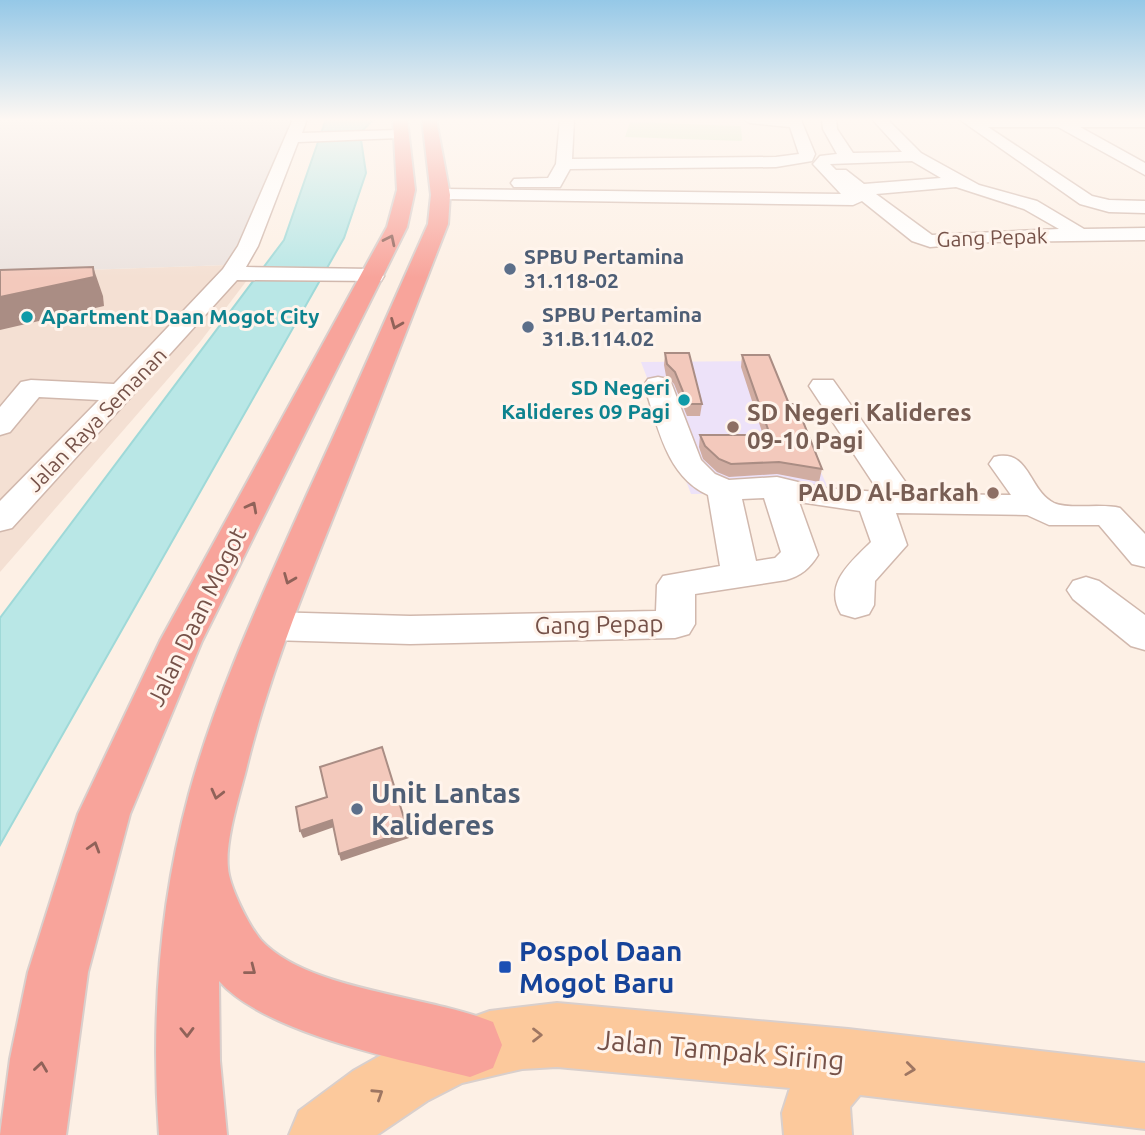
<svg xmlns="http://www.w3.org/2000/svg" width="1145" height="1135" viewBox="0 0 1145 1135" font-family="Ubuntu,sans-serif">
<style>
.residential{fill:#f4e0d3}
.industrial{fill:#ece3df}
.education{fill:#ede2f9}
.green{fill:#d9ebc3}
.water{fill:#b9e7e6;stroke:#9fd9d8;stroke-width:2}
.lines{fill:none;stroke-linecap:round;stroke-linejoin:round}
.minor-casing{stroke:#d1b8ad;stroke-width:3}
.major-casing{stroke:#d9cfcc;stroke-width:4}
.highway-casing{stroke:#d9cfcc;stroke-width:4}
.minor{fill:#fff;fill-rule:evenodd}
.major{fill:#fcc99c;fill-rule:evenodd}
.highway{fill:#f8a49b;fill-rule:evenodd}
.wall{fill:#d1ada2}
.shaded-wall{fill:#aa8d84}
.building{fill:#f3c9bc;stroke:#aa8d84;stroke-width:2}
.oneway{stroke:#906259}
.oneway2{stroke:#9e7662}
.service-dot{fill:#5c6f8a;stroke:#fff4ec;stroke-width:2.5}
.culture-dot{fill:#0f9aa8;stroke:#fff4ec;stroke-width:2.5}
.education-dot{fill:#8d6e63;stroke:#fff4ec;stroke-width:2.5}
.transit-dot{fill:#1a4fb4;stroke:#fff4ec;stroke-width:2.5}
.labels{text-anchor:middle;stroke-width:6;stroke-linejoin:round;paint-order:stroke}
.far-street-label{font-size:21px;fill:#765249;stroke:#fff4ec}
.far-service-label{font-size:21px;font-weight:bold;fill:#4e5e75;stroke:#fff4ec;text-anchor:start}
.far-culture-label{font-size:21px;font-weight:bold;fill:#0d838f;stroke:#fff4ec;text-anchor:start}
.education-label{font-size:24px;font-weight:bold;fill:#785e54;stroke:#fff4ec;text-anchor:start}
.street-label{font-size:24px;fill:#765249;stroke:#fff4ec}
.near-service-label{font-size:28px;font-weight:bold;fill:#4e5e75;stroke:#fff4ec;text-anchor:start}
.near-transit-label{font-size:28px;font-weight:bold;fill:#164399;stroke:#fff4ec;text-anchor:start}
.near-street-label{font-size:28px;fill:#765249;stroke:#fff4ec}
</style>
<rect width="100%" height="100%" fill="#fdf0e5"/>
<!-- residential -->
<polygon class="residential" points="227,265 254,271 200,342 0,572 0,273"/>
<!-- industrial -->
<polygon class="industrial" points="0,119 299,119 227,265 0,273"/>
<!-- education -->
<polygon class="education" points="770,361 830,492 691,494 641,362"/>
<!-- green -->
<polygon class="green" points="630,122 741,126 742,141 625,137"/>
<!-- water -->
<polygon class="water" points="326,119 374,119 360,133 366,173 344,238 0,845 0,618 284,240"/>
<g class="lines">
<defs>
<g id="minor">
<polygon points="293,119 307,119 302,133 399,130 406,134 399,138 298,142 258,246 246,267 373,269 384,276 381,281 237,280 12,528 0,531 0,501 99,400 39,397 10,432 0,435 0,407 21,382 31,380 114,384 223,269 238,246"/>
<polygon points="560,119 574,119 572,159 776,157 799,154 790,127 750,123 743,119 801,120 815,154 812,161 776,167 570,169 560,187 514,187 511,183 514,179 548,178 556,164"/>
<path d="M822,119H836L837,129L853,153L902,152L872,119H887L921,153L979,185L1037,201L1084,229L1145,228V240L991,242L930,247L912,241L862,201L853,205L443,199L434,194L443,189L841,194L813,164L820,156L837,154L823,129ZM912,161L941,178L864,184L846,170H836L830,164ZM956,187L1024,209L1059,229L932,235L876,194Z"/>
<polygon points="959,119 1145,119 1145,127 1080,127 1145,163 1145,175 1058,127 988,127 1092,196 1109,200 1145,201 1145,213 1109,212 1080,204"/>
<path d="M658,377L668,379L672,385L701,460L715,474L729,480L777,477L823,488L879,492L809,386L813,380H833L914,494L1011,495L989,464L994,457C1030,448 1028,490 1054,503C1069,510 1102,503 1120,508L1145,534V567L1132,564L1099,525H1049L1027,515L896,513L907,545L875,581L874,605L869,614L855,618L841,614C823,584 851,562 871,542L860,511L799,502L818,555C810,568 801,576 786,580L695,594V624L689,634L675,638L410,644L270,640L256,636L250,626L256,616L270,612L410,616L656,611L657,585L663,576L720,566L708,495C666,476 658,426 644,385L648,379ZM764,498L781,552L775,558L756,561L742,499Z"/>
<polygon points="1086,577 1099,581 1145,615 1145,650 1131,646 1073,599 1067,590 1073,581"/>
</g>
<polygon id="major" points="557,1003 848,1029 1145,1063 1145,1129 860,1095 850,1107 852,1135 784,1135 782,1113 790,1088 557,1067 522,1069 462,1083 427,1101 377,1135 289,1135 299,1111 353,1071 408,1040 490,1011"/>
<g id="highway">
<polygon points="393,119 407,119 415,190 407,227 202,641 130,814 88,972 66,1135 0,1135 10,1059 28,972 78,814 160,641 387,227 397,190"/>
<path d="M422,119H436L450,195L448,224C412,316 377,408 340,500C305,588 268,677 246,770C239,797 225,841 228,868C229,886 249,926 261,940C308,991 427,995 493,1022L502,1045L493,1068L470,1077C402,1060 266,1034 219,981L220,1061L227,1135H159C151,1021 159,905 189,794C217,692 262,596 305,499C347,408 387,316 428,224L431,195Z"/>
</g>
</defs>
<!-- minor casing -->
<use href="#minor" class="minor-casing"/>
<!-- major casing -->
<use href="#major" class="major-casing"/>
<!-- highway casing -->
<use href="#highway" class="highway-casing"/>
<!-- minor -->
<use href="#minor" class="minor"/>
<!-- major -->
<use href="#major" class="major"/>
<!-- highway -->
<use href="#highway" class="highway"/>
</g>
<!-- wall -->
<g class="wall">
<polygon points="665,353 702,404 700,416 687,416 674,384 666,376 664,365"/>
<polygon points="742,355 789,404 822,469 819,482 777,474 729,477 717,472 703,459 699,447 700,435 763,435 741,367"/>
</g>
<!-- shaded-wall -->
<g class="shaded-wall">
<polygon points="93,267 103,296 104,306 0,330 0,297"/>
<polygon points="332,820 334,827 303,838 300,831"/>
<polygon points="408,831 409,838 341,861 339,854"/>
</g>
<!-- building -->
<g class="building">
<polygon points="93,267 94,277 0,297 0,270"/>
<polygon points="665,353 689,353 702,404 688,404 675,372 667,364"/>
<polygon points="742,355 769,355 789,404 796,404 822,469 779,462 731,464 719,459 705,446 700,435 770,435"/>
<polygon points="382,747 408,831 339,854 332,820 300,831 296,807 327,797 320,767"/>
</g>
<!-- one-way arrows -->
<defs><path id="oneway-chevron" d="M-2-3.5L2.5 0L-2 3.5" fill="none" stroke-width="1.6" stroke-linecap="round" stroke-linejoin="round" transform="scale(1.75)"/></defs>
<g class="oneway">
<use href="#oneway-chevron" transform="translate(390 240) rotate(-64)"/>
<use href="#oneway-chevron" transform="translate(396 324) rotate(112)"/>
<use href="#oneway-chevron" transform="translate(252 507) rotate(-62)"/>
<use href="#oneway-chevron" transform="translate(289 579) rotate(112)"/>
<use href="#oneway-chevron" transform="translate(217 794) rotate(104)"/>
<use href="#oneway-chevron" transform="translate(94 847) rotate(-73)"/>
<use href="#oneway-chevron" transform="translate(251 970) rotate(38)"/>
<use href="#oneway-chevron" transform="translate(187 1032) rotate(89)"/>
<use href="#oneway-chevron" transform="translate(41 1067) rotate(-82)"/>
</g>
<g class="oneway2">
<use href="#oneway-chevron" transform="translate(537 1035)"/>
<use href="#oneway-chevron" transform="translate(910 1069) rotate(7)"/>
<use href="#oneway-chevron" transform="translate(378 1094) rotate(-33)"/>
</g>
<!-- sky -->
<linearGradient id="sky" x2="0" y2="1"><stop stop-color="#95c8e7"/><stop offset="0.43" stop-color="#fef8f3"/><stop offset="1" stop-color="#fef8f3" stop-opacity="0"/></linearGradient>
<rect width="1145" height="278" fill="url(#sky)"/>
<!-- markers -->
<g class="service-dot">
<circle cx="510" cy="269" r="7"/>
<circle cx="528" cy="327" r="7"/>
<circle cx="357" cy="809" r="7"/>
</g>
<g class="culture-dot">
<circle cx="27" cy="317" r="7"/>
<circle cx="684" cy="400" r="7"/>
</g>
<g class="education-dot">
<circle cx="733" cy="427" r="7"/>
<circle cx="993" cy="493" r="7"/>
</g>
<rect class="transit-dot" x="498" y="960" width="14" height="14" rx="3.5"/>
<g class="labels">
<!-- far-street labels -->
<g class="far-street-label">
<text transform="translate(992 238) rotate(-2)" y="7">Gang Pepak</text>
<text transform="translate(97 420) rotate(-46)" y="7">Jalan Raya Semanan</text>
</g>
<!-- far-service labels -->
<g class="far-service-label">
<text x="524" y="264">SPBU Pertamina<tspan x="524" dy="24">31.118-02</tspan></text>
<text x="542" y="322">SPBU Pertamina<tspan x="542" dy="24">31.B.114.02</tspan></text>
</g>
<!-- far-culture labels -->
<g class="far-culture-label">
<text x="41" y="324">Apartment Daan Mogot City</text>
<text x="670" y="395" text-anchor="end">SD Negeri<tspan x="670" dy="24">Kalideres 09 Pagi</tspan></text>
</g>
<!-- education labels -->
<g class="education-label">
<text x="747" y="421">SD Negeri Kalideres<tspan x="747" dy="28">09-10 Pagi</tspan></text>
<text x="979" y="501" text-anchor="end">PAUD Al-Barkah</text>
</g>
<!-- street labels -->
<g class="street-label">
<text transform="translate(197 617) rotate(-64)" y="8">Jalan Daan Mogot</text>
<text transform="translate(599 625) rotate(-1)" y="8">Gang Pepap</text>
</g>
<!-- near-service labels -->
<g class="near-service-label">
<text x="371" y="803">Unit Lantas<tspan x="371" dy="32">Kalideres</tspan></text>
</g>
<!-- near-transit labels -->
<g class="near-transit-label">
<text x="519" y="961">Pospol Daan<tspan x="519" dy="32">Mogot Baru</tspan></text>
</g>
<!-- near-street labels -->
<g class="near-street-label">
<text transform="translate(721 1050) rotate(5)" y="10">Jalan Tampak Siring</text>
</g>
</g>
</svg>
